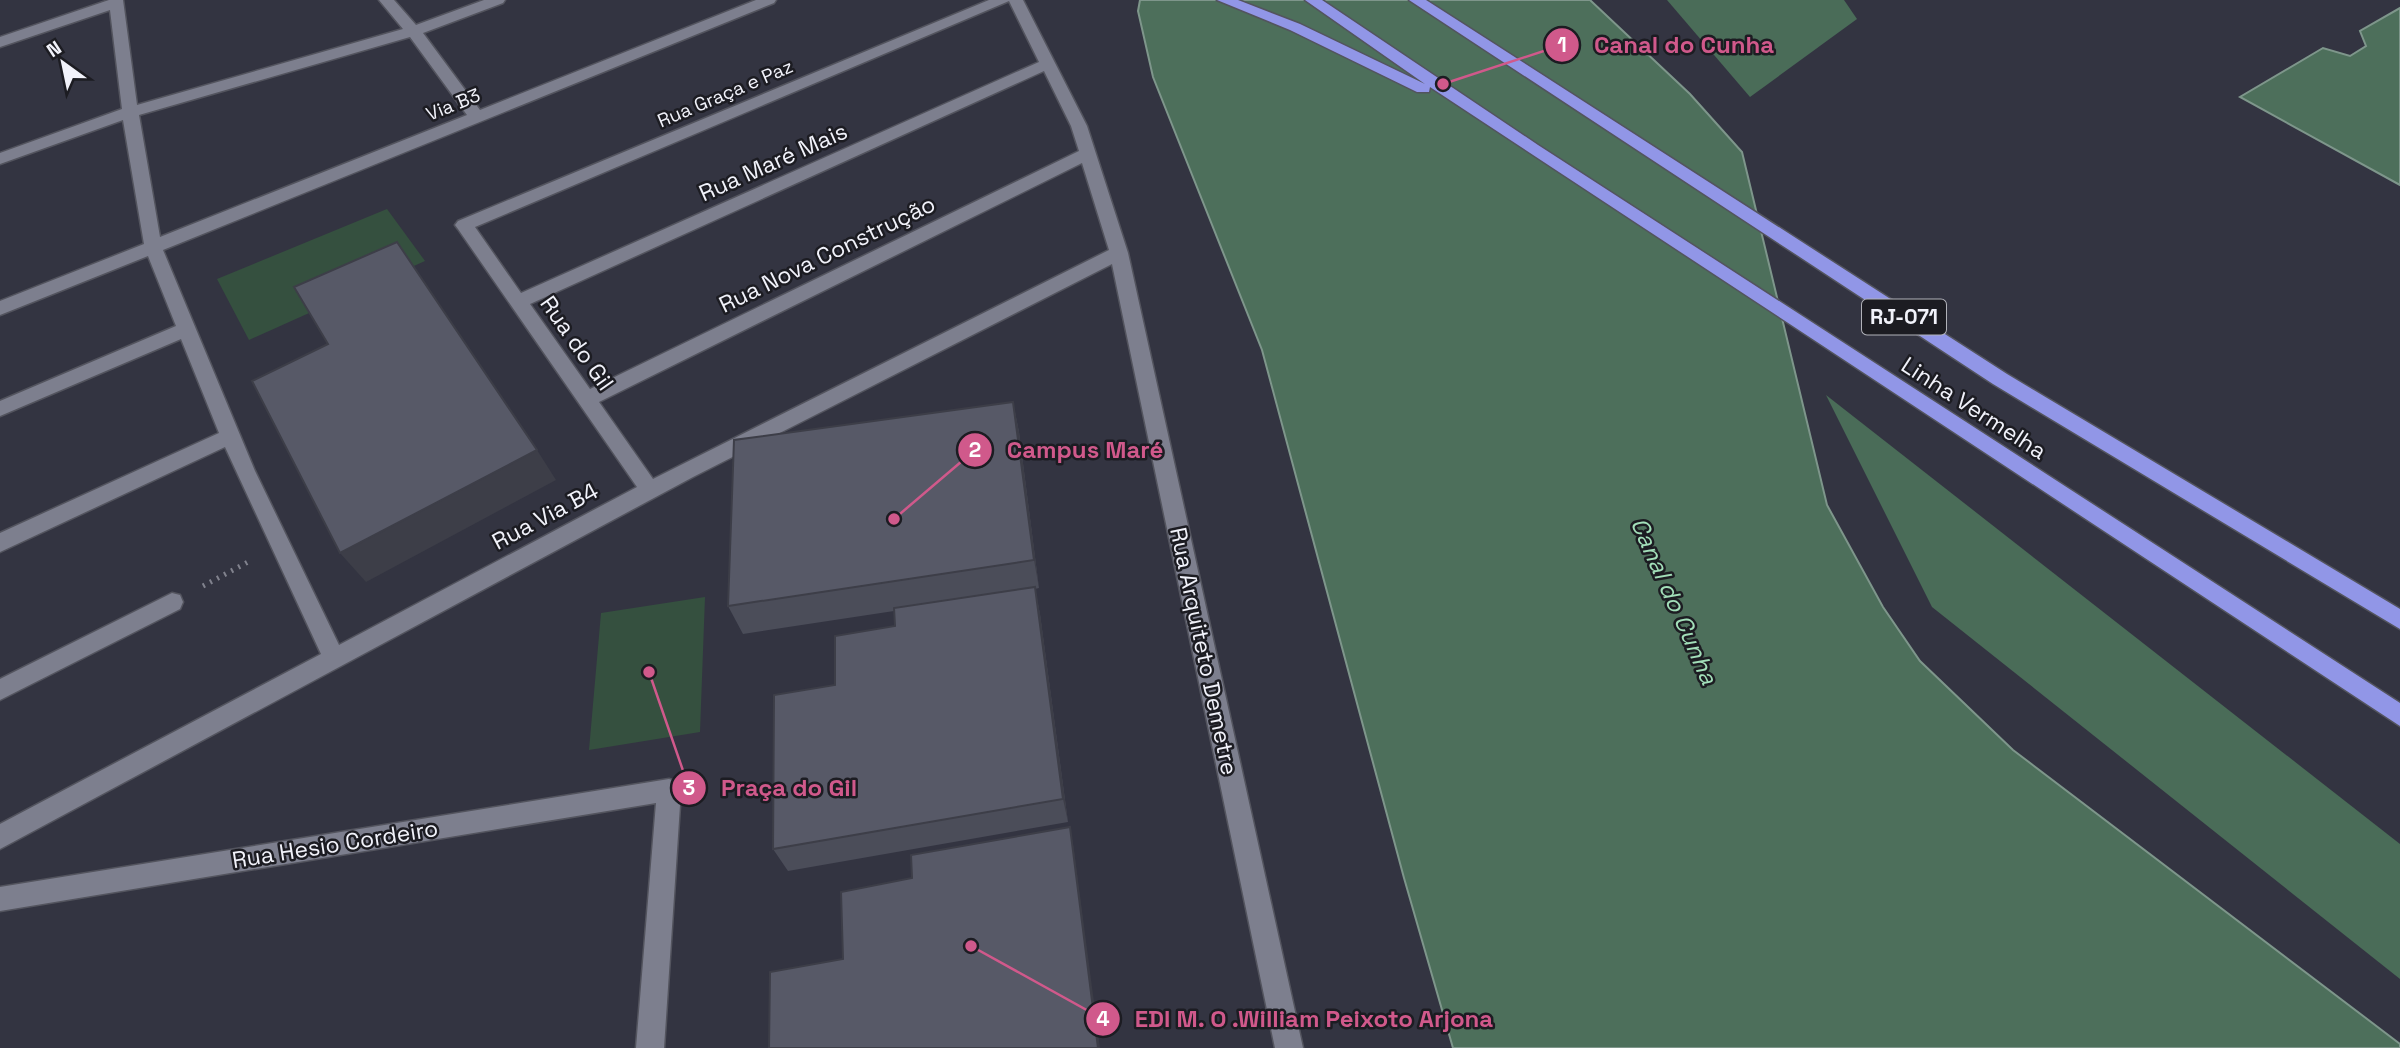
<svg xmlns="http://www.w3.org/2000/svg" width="2400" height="1048" viewBox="0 0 2400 1048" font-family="'Space Grotesk',sans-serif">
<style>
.green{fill:#35503f}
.forest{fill:#4a6c58}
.water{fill:#4d6f5b;stroke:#7e968b;stroke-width:2}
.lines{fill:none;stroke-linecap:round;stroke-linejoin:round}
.minor-casing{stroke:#53545e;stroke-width:3}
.highway-casing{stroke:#53545e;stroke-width:3}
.path{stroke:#81828d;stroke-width:5;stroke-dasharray:2 6;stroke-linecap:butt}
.minor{fill:#7d7f8e;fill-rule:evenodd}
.highway{fill:#9196e7;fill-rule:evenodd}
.wall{fill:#4b4d59}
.shaded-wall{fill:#3d3e48}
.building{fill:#575967;stroke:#3d3e48;stroke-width:2}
.labels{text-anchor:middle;stroke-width:5;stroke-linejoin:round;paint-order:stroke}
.far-street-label{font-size:19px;fill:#f1f2fa;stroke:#1c1c22}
.shield{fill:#1c1c22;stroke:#b1b2b9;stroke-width:2}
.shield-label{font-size:21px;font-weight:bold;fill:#f1f2fa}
.street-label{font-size:23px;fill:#f1f2fa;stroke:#1c1c22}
.water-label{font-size:24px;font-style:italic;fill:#a3e0ba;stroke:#1c1c22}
.leader{fill:none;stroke:#d0598b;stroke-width:2.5}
.callout-dot{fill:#d0598b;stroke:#1c1c22;stroke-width:2.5}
.mark-label{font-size:21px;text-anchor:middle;font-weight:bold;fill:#fff}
.callout-label{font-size:24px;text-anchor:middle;font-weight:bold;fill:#d0598b;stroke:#1c1c22;stroke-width:5;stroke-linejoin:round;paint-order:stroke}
</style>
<rect width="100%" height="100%" fill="#333441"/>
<!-- green -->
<g class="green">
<polygon points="387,209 425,261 249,340 217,279"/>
<polygon points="705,597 700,732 589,750 601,613"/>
</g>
<!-- forest -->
<g class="forest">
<polygon points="1667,0 1844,0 1857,19 1750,97"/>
<polygon points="1826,395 2400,844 2400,979 1932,607"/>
</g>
<!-- water -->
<g class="water">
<polygon points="1140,0 1590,0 1690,94 1742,152 1827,505 1883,607 1920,661 2013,750 2400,1044 2400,1048 1453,1048 1404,878 1262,350 1153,77 1138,11"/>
<polygon points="2400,8 2400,185 2240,97 2323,48 2350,56 2366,46 2360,31"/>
</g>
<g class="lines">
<defs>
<g id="minor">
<path d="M109,0H123L137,105L403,29L379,0H394L416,25L484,0H505L503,3L423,33L480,110L756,0H776L774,3L163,250L255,471L339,645L637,487L458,229L455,225L458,221L989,0H1023L1087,126L1128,253L1303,1048H1275L1112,264L693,477L0,849V824L321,654L225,447L0,552V533L219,433L181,339L0,416V401L176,326L148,256L0,315V301L144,244L123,120L0,164V153L122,109L110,10L0,47V37ZM1009,1L1039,62L521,293L475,227ZM410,37L467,115L160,237L139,115ZM1044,71L1071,126L1079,151L590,389L530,304ZM1082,163L1109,250L653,479L599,402Z"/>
<polygon points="172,593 180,595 183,602 180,609 0,700 0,679"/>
<polygon points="669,779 678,782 681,790 664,1048 636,1048 656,803 0,911 0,887"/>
</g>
<g id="highway">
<polygon points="1217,0 1238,0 1300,24 1425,84 1305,0 1322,0 1538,145 2400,703 2400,726 1430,87 1429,92 1417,92 1290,30"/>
<polygon points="1409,0 1426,0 2007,374 2400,609 2400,629 1993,384"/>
</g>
</defs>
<!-- minor casing -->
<use href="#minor" class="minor-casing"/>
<!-- highway casing -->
<use href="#highway" class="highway-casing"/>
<!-- path -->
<polyline class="path" points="203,586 248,562"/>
<!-- minor -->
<use href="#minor" class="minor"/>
<!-- highway -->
<use href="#highway" class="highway"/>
</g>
<!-- wall -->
<polygon class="wall" points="1013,402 1019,432 1039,588 1035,589 1040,614 1068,822 788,871 773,849 835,685 895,626 894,611 743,634 728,606"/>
<!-- shaded-wall -->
<g class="shaded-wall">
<polygon points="1013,402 1019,432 1039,588 1034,560"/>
<polygon points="537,450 556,480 366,582 340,553"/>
<polygon points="1035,587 1040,614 1068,822 1063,799"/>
<polygon points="1070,827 1074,850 1100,1048 1098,1048"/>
</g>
<!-- building -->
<g class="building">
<polygon points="397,242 537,450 340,553 252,381 328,344 294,287"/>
<polygon points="1013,402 1034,560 728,606 734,440"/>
<polygon points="1035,587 1063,799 773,849 774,695 835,685 835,636 895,626 894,608"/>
<polygon points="1070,827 1098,1048 769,1048 770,972 843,959 841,892 912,878 911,855"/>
</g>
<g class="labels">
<!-- far-street labels -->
<g class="far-street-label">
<text transform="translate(725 93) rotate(-23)" y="7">Rua Graça e Paz</text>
<text transform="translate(453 104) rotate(-22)" y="7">Via B3</text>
</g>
<!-- shield labels -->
<rect class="shield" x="1862" y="299.5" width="84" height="35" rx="5"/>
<g class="shield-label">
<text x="1904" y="324">RJ-071</text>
</g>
<!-- street labels -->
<g class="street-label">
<text transform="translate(773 162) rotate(-24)" y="8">Rua Maré Mais</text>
<text transform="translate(827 254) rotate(-26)" y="8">Rua Nova Construção</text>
<text transform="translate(577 343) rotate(55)" y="8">Rua do Gil</text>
<text transform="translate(1974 408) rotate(33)" y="8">Linha Vermelha</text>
<text transform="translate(545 516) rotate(-28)" y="8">Rua Via B4</text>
<text transform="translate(1204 651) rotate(78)" y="8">Rua Arquiteto Demetre</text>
<text transform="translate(335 844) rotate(-9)" y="8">Rua Hesio Cordeiro</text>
</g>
<!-- water labels -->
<g class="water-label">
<text transform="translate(1674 601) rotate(66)" y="8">Canal do Cunha</text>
</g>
</g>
<!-- callouts -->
<path class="leader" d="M1443 84L1562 45M894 519L975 450M649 672L689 788M971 946L1103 1019"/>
<g class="callout-dot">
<circle cx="1443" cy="84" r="7"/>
<circle cx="894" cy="519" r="7"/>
<circle cx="649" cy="672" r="7"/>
<circle cx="971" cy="946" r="7"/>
<circle cx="1562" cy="45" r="18"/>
<circle cx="975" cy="450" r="18"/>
<circle cx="689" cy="788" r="18"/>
<circle cx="1103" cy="1019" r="18"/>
</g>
<g class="mark-label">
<text x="1562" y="52">1</text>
<text x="975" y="457">2</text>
<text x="689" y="795">3</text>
<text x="1103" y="1026">4</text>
</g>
<g class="callout-label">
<text x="1684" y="53">Canal do Cunha</text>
<text x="1085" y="458">Campus Maré</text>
<text x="789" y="796">Praça do Gil</text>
<text x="1314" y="1027">EDI M. O .William Peixoto Arjona</text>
</g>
<!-- north arrow -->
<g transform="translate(63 63) rotate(327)" stroke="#1c1c22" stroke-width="5" paint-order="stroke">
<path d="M0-5L12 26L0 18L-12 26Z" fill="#f1f2fa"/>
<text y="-10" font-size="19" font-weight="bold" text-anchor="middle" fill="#f1f2fa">N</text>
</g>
</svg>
